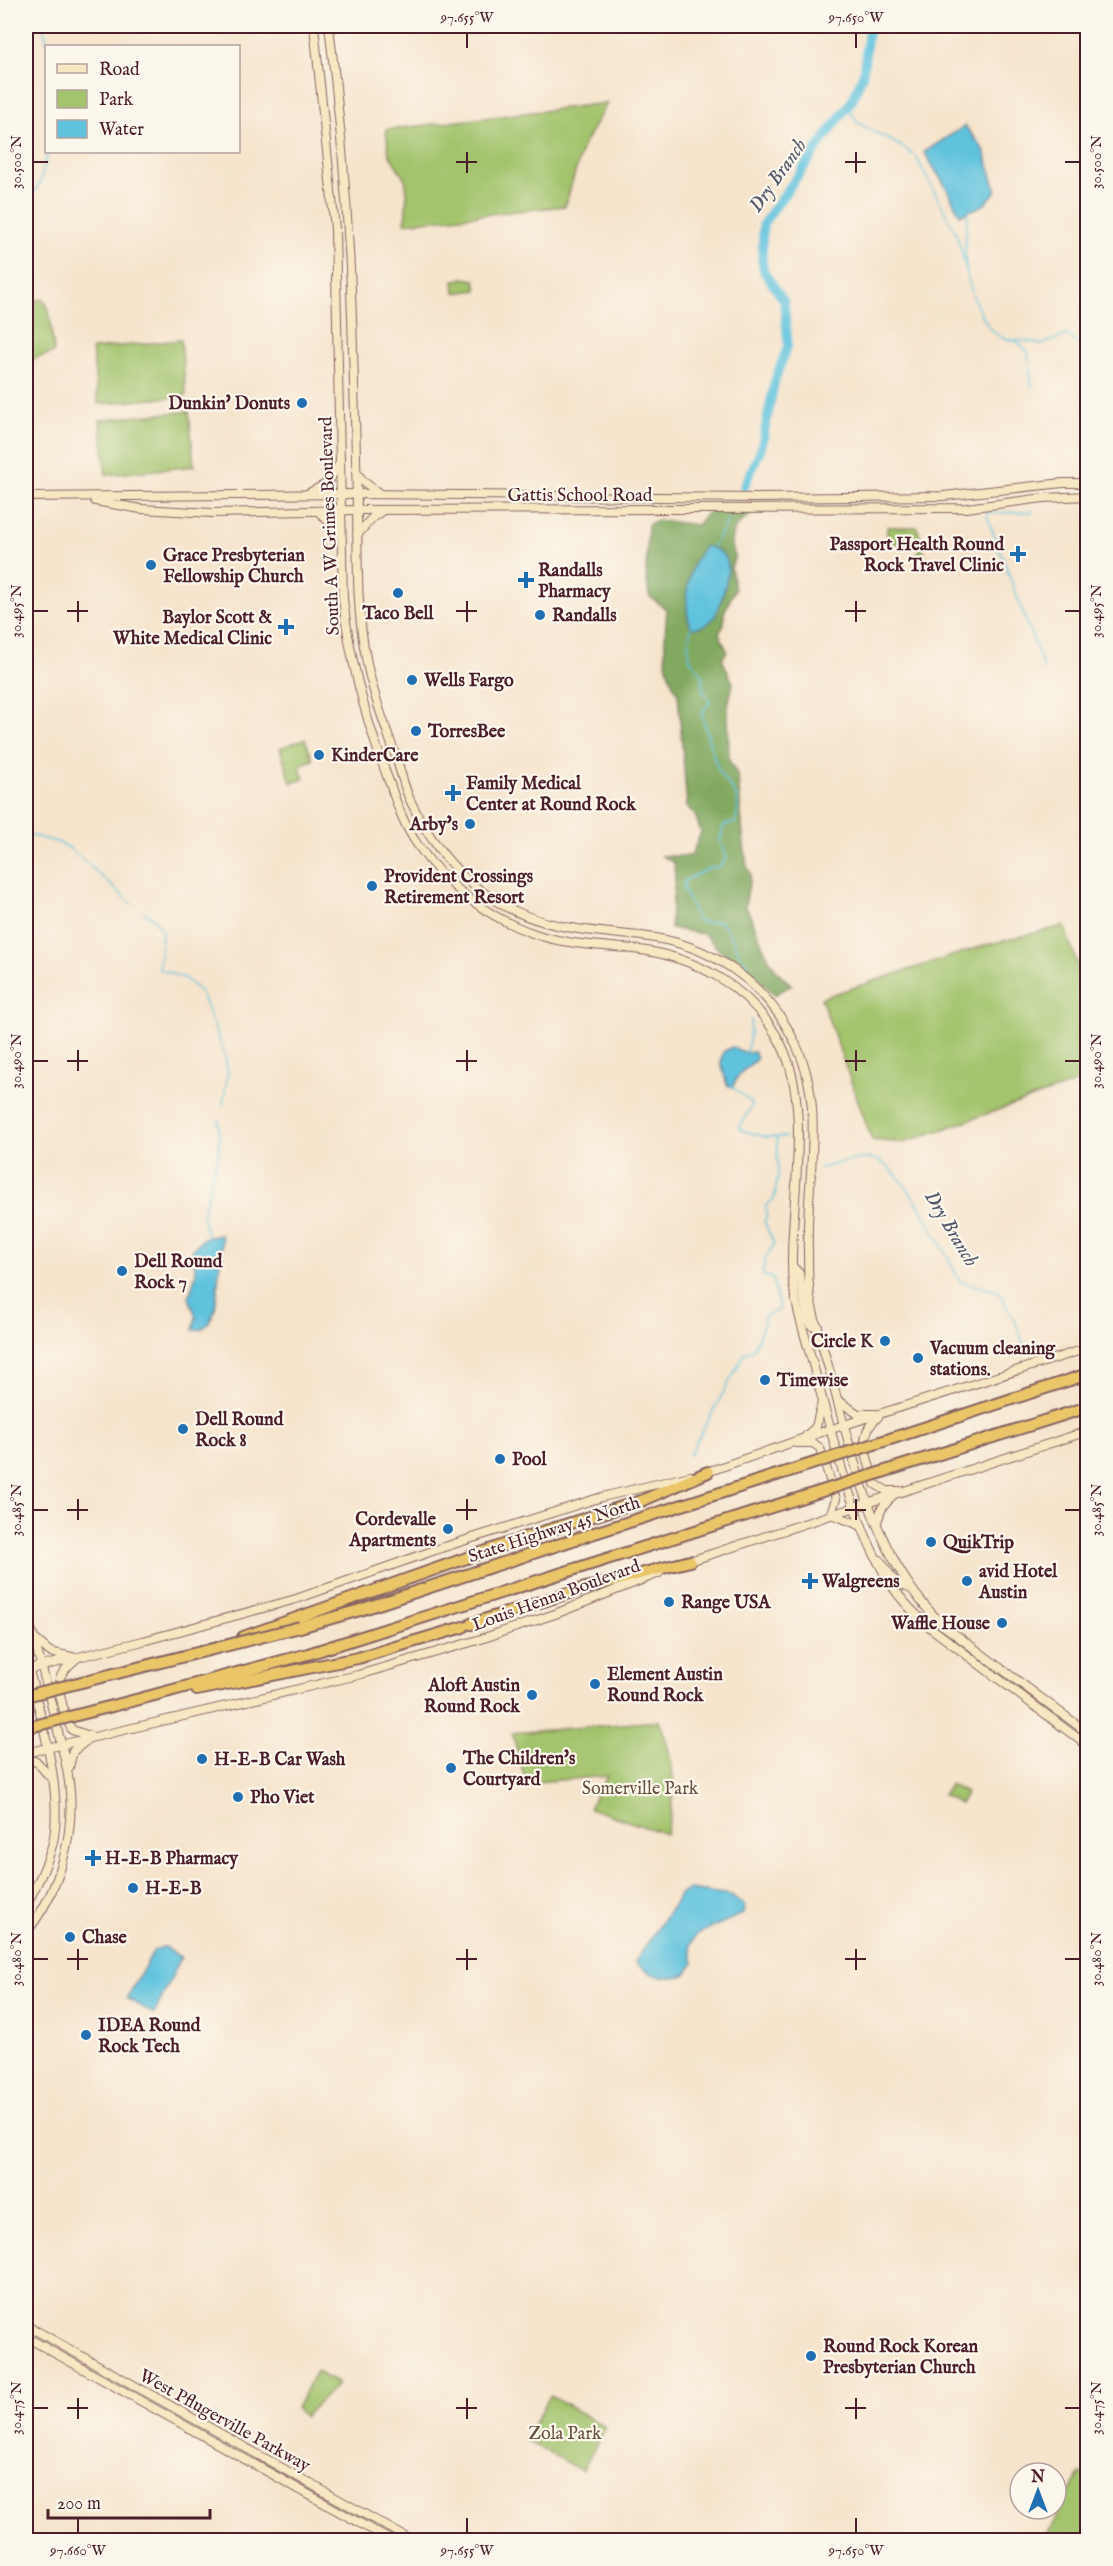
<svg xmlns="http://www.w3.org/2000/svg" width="1113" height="2566" viewBox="0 0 1113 2566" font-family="'IM FELL English',serif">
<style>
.green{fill:#a3c36c;stroke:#76714c;stroke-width:1.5}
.forest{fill:#82a960;stroke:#666446;stroke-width:1.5}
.water{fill:#60c3de;stroke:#557184;stroke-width:1.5}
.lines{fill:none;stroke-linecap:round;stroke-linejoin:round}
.stream{stroke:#60c3de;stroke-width:1.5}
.river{stroke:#60c3de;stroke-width:9}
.secondary-casing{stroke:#866463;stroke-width:10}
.motorway-casing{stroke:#866463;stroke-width:14}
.secondary{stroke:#f7e8c3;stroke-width:8}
.motorway{stroke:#ebc669;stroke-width:10}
.motorway-bridge-casing{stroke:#866463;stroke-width:14;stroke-linecap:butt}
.motorway-bridge{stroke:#ebc669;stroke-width:10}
.ticks{fill:none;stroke:#4a1f2b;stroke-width:2}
.poi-dot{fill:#1f6fb2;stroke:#fbf7ec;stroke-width:2}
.labels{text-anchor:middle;stroke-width:4.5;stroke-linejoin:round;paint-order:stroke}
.poi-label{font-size:18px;font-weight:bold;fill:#4a1f2b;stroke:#fbf7ec;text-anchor:start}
.street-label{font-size:18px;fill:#4a1f2b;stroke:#fbf7ec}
.park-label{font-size:18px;fill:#65503e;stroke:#fbf7ec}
.water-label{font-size:20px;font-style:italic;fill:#52586a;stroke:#fbf7ec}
.neatline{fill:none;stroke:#4a1f2b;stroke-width:2}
.ticks-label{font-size:15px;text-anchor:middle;fill:#4a1f2b}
</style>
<rect width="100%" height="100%" fill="#fbf7ec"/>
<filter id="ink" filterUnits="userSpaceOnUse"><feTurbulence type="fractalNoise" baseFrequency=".0167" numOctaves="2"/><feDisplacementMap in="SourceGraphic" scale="12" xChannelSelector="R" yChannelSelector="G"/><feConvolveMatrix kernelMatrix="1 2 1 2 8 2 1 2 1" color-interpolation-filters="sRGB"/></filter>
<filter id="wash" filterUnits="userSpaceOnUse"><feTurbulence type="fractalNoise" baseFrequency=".008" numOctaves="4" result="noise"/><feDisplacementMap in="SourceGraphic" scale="24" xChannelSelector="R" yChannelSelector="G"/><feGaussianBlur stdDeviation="1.35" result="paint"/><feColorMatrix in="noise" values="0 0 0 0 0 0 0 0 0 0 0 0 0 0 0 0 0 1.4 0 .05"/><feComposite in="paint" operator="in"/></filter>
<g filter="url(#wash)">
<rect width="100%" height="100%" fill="#f6e4cc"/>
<!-- green -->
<g class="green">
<polygon points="607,103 583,146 565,206 405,223 407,192 405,179 389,154 386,130"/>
<polygon points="463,278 475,280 477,290 455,293 454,281"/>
<polygon points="42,299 47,305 49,311 54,350 53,353 30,360 26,342 26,303"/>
<polygon points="181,340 186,396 98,404 92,349"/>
<polygon points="189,411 194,466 106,475 100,420"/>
<polygon points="887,527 917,527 925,556 918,557 919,543 887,543"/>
<polygon points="305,739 313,760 299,765 304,779 291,783 280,748"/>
<polygon points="1064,926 1087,991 1087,1079 903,1143 872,1140 821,998 986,945"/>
<path d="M659,1721C676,1762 677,1792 666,1834L589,1808L607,1776L526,1783L512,1733Z"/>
<polygon points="950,1784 966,1793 960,1804 943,1795"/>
<polygon points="316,2371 338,2384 304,2417 296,2408"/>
<polygon points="550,2396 606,2427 582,2471 525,2440"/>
<polygon points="1085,2473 1088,2475 1087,2540 1044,2540 1080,2474"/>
</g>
<!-- forest -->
<path class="forest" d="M715,508L759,509C740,522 724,530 735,556L731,568L735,589L724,613V625L719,633L727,651L722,659L733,683L728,706L729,760L738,776L743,836L747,867L751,873L745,906C763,937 762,963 792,985L774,995L755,974L720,951L704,934L670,928L675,878L674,863L662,856H691L701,832L695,815L687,807L678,694C661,667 664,641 667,610L649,596L646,572L648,525L657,520L697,525L705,515Z"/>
<!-- water -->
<g class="water">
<polygon points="965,126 984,150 996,191 984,205 960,215 946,187 924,152"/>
<path d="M705,546C715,547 728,555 728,566C729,575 719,614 712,620C706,625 699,628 691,628C682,603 687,565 705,546Z"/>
<path d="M732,1047L746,1053L754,1052L757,1058C747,1069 737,1072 733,1087L727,1085L721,1063L723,1052Z"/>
<path d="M221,1235L222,1244L215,1310C211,1320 206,1331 193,1330L196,1317L189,1297L196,1274L192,1250L204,1238Z"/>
<path d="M689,1889L731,1895L744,1905L743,1914L697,1934L690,1945L694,1963L685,1975C664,1980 651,1977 635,1962L680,1895Z"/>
<polygon points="163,1947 181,1957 154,2014 127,1998 154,1950"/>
</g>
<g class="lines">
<!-- stream -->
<g class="stream">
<polyline points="43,26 48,46"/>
<polyline points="848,107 858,123 903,147 916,157 957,235 966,269"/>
<polyline points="26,206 40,183 48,152"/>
<path d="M968,213C966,232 963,254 967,273C970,292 983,328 1001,337C1014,343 1028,338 1041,345L1067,335L1088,353"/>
<polyline points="1015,340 1028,352 1032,387"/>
<polyline points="1032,510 1033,512 986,513 1044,669"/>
<polyline points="713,547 728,519"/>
<path d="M691,628L688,644L690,659L702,674L703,691L710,702L702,713C706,732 711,750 718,768C727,792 745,787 735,823L724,825L720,841L727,857L719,867L710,868L684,881V890L698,921L708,923L719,921L727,929L743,960L747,963L748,970"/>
<polyline points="26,834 60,843 71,849 132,904"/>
<polyline points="143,912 151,916 162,929 159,969 184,978 200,991 224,1052 228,1073 223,1105"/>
<path d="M745,1053C751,1043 749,1032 751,1020"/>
<polyline points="731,1086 750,1101 752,1106 739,1127 741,1130 766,1137 786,1137"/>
<path d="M820,1168C833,1165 862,1156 874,1159C906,1168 944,1252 960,1281L999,1292L1016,1323L1027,1353"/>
<polyline points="208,1238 202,1216 219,1152 219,1120"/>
<path d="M689,1455L745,1353L754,1348L764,1323V1317L779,1310C779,1301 774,1291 773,1279L762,1274L765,1259L774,1244L764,1221L767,1217L766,1205L774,1199L778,1176L777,1138"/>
</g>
<!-- river -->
<polyline class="river" points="744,487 761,449 775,380 788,345 784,301 764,272 762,260 763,224 853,99 863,74 869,26"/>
</g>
</g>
<g filter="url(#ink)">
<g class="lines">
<defs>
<g id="secondary">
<path d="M314,26L335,229L343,599C350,663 367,724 390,784C397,805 404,825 417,844C445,885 488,918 535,934C567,945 600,945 633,949C695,956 752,987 781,1044C812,1105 791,1198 792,1265C792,1300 805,1335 814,1368C832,1435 850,1513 884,1573C896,1595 912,1612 931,1628L1088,1746"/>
<path d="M329,26C341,123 349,220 352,318C354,381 356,444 357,507C358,558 356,608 366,658C372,692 385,725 396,757C401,772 404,788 411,802C430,842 458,878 496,901C541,929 590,931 641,936C710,943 767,982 796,1045C827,1109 805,1182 808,1250C808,1266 808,1282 810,1297C815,1325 825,1353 832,1380C854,1464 878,1565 944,1626L1088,1733"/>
<polyline points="356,472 364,482 380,494"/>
<polyline points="309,493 326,484 340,463"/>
<polyline points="26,497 357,494 758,498 943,496 1063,483 1088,483"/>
<polyline points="95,501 141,509 212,513 358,510 966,508 1044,498 1088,496"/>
<polyline points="318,511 336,529 341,537"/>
<polyline points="357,535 372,518 383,510"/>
<polyline points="792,1266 799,1273 808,1321 812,1326 818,1326"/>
<polyline points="839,1401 858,1414 874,1414"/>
<path d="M878,1417C855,1436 868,1459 875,1484L887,1491H899"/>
<polyline points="806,1436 816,1427 822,1402"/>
<polyline points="796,1443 813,1443 820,1448 836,1499 831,1513"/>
<polyline points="704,1473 822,1432 1088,1348"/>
<polyline points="832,1514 862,1526"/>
<polyline points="877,1522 882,1508 892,1496"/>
<polyline points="880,1560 895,1582 909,1588"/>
<polyline points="687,1562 1088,1431"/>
<path d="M26,1612C37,1646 45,1680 54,1715C59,1737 66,1759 69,1782C76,1835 59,1892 26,1933"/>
<polyline points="36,1640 50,1652 72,1657"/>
<path d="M26,1659C39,1709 64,1792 53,1842C48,1864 36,1886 26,1906"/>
<path d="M76,1659C70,1664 63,1670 60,1678C56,1689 66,1720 72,1730L90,1736"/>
<polyline points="26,1670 143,1641 296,1599 441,1548 602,1497 690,1476"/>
<polyline points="26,1721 28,1732 26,1743"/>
<polyline points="26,1753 358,1675 478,1640 555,1614 659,1573"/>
<polyline points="26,1757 38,1763 49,1776"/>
<polyline points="69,1767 73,1751 86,1741"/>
<polyline points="26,2325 411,2540"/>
<polyline points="26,2337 390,2540"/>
</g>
<g id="motorway">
<polyline points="887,1440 1088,1374"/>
<polyline points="895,1468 1088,1407"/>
<polyline points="520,1539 641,1501 708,1472"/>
<polyline points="471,1624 578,1590 690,1561"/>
<polyline points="300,1627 360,1610 585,1536"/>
<polyline points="243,1637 512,1542"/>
<polyline points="197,1690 358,1658 463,1627"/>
<polyline points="132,1701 308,1654 594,1563"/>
</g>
</defs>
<!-- secondary casing -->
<use href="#secondary" class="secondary-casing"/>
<!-- motorway casing -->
<use href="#motorway" class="motorway-casing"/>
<!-- secondary -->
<use href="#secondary" class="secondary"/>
<!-- motorway -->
<use href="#motorway" class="motorway"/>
<defs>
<g id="motorway-bridge">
<polyline points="585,1536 887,1440"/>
<polyline points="594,1563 895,1468"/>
<polyline points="26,1696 300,1627"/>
<polyline points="26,1728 132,1701"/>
</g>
</defs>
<!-- motorway-bridge casing -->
<use href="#motorway-bridge" class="motorway-bridge-casing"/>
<!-- motorway-bridge -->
<use href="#motorway-bridge" class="motorway-bridge"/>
</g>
</g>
<!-- ticks -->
<path class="ticks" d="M467,33V48M856,33V48M467,152V173M856,152V173M33,162H48M456,162H477M845,162H866M1065,162H1080M78,601V622M467,601V622M856,601V622M33,611H48M67,611H88M456,611H477M845,611H866M1065,611H1080M78,1050V1071M467,1050V1071M856,1050V1071M33,1061H48M67,1061H88M456,1061H477M845,1061H866M1065,1061H1080M78,1499V1520M467,1499V1520M856,1499V1520M33,1510H48M67,1510H88M456,1510H477M845,1510H866M1065,1510H1080M78,1949V1970M467,1949V1970M856,1949V1970M33,1959H48M67,1959H88M456,1959H477M845,1959H866M1065,1959H1080M78,2398V2419M467,2398V2419M856,2398V2419M33,2408H48M67,2408H88M456,2408H477M845,2408H866M1065,2408H1080M78,2518V2533M467,2518V2533M856,2518V2533"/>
<!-- markers -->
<g class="poi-dot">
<circle cx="302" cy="403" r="6"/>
<path d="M1015 545h6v6h6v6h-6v6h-6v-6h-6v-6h6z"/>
<circle cx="151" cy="565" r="6"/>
<path d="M523 571h6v6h6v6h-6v6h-6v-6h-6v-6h6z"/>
<circle cx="398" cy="593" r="6"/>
<circle cx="540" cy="615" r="6"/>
<path d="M283 618h6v6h6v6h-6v6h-6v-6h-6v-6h6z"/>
<circle cx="412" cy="680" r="6"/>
<circle cx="416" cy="731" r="6"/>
<circle cx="319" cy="755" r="6"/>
<path d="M450 784h6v6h6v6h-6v6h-6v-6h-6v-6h6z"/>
<circle cx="470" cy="824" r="6"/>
<circle cx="372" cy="886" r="6"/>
<circle cx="122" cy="1271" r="6"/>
<circle cx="885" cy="1341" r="6"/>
<circle cx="918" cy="1358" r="6"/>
<circle cx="765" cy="1380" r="6"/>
<circle cx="183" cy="1429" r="6"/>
<circle cx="500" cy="1459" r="6"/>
<circle cx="448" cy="1529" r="6"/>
<circle cx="931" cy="1542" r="6"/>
<path d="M807 1572h6v6h6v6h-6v6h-6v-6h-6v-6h6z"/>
<circle cx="967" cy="1581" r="6"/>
<circle cx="669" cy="1602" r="6"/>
<circle cx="1002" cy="1623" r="6"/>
<circle cx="595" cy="1684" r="6"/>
<circle cx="532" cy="1695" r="6"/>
<circle cx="202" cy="1759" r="6"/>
<circle cx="451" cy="1768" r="6"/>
<circle cx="238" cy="1797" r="6"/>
<path d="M90 1849h6v6h6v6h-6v6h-6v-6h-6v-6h6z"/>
<circle cx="133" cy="1888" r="6"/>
<circle cx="70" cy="1937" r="6"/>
<circle cx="86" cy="2035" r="6"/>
<circle cx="811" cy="2356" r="6"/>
</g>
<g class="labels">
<!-- poi labels -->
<g class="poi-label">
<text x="290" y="409" text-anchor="end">Dunkin' Donuts</text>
<text x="1004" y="550" text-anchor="end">Passport Health Round<tspan x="1004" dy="21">Rock Travel Clinic</tspan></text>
<text x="163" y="561">Grace Presbyterian<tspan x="163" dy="21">Fellowship Church</tspan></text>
<text x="538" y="576">Randalls<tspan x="538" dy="21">Pharmacy</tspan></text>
<text x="398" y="619" text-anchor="middle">Taco Bell</text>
<text x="552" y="621">Randalls</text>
<text x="272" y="623" text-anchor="end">Baylor Scott &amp;<tspan x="272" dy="21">White Medical Clinic</tspan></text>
<text x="424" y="686">Wells Fargo</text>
<text x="428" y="737">TorresBee</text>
<text x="331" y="761">KinderCare</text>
<text x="466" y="789">Family Medical<tspan x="466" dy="21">Center at Round Rock</tspan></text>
<text x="458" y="830" text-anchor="end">Arby's</text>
<text x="384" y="882">Provident Crossings<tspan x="384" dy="21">Retirement Resort</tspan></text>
<text x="134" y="1267">Dell Round<tspan x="134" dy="21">Rock 7</tspan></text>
<text x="873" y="1347" text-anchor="end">Circle K</text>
<text x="930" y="1354">Vacuum cleaning<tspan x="930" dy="21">stations.</tspan></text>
<text x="777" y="1386">Timewise</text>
<text x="195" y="1425">Dell Round<tspan x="195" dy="21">Rock 8</tspan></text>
<text x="512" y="1465">Pool</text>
<text x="436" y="1525" text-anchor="end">Cordevalle<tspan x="436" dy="21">Apartments</tspan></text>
<text x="943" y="1548">QuikTrip</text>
<text x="979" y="1577">avid Hotel<tspan x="979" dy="21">Austin</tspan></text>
<text x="822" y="1587">Walgreens</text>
<text x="681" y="1608">Range USA</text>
<text x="990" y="1629" text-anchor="end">Waffle House</text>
<text x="607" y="1680">Element Austin<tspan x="607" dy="21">Round Rock</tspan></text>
<text x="520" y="1691" text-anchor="end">Aloft Austin<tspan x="520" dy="21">Round Rock</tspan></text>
<text x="463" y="1764">The Children's<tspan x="463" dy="21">Courtyard</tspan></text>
<text x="214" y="1765">H-E-B Car Wash</text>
<text x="250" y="1803">Pho Viet</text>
<text x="105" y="1864">H-E-B Pharmacy</text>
<text x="145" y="1894">H-E-B</text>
<text x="82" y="1943">Chase</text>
<text x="98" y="2031">IDEA Round<tspan x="98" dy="21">Rock Tech</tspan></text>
<text x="823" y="2352">Round Rock Korean<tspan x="823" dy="21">Presbyterian Church</tspan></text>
</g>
<!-- street labels -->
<g class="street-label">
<text x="580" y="501">Gattis School Road</text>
<text transform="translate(329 526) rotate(-92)" y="6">South A W Grimes Boulevard</text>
<text transform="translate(554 1529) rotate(-18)" y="6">State Highway 45 North</text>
<text transform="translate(556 1595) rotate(-20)" y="6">Louis Henna Boulevard</text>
<text transform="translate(225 2420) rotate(29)" y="6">West Pflugerville Parkway</text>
</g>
<!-- park labels -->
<g class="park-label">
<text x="640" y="1794">Somerville Park</text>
<text x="565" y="2439">Zola Park</text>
</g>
<!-- water labels -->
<g class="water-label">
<text transform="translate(777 175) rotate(-55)" y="7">Dry Branch</text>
<text transform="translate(952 1228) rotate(59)" y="7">Dry Branch</text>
</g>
</g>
<!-- margin -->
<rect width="1113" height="2566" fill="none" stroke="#fbf7ec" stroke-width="66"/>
<!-- legend -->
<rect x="45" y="45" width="195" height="108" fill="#fbf7ec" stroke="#b4a19f" stroke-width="1.5"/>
<rect x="57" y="64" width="30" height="9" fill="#f7e8c3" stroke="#b4a19f" stroke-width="1.5"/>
<text x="99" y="75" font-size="18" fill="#4a1f2b">Road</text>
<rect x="57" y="90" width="30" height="18" fill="#a3c36c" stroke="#b4a19f" stroke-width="1.5"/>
<text x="99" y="105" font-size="18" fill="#4a1f2b">Park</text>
<rect x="57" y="120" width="30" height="18" fill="#60c3de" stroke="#b4a19f" stroke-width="1.5"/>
<text x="99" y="135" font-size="18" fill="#4a1f2b">Water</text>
<!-- north arrow -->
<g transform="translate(1038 2491)"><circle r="28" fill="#fbf7ec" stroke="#b4a19f" stroke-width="1.5"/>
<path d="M0-4.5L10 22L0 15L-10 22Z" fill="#1f6fb2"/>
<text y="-9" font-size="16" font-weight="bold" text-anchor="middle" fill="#4a1f2b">N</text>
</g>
<!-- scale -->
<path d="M48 2509v9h162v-9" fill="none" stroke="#4a1f2b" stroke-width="3"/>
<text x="57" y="2509" font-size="18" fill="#4a1f2b" stroke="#fbf7ec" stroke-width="4.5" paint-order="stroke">200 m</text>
<rect x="33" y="33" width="1047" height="2500" class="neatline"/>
<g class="ticks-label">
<text x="467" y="22">97.655°W</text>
<text x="856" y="22">97.650°W</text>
<text transform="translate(16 162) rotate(-90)" y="5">30.500°N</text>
<text transform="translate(1096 162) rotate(-90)" y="5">30.500°N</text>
<text transform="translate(16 611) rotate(-90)" y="5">30.495°N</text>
<text transform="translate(1096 611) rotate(-90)" y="5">30.495°N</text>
<text transform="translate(16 1061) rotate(-90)" y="5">30.490°N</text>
<text transform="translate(1096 1061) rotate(-90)" y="5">30.490°N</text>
<text transform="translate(16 1510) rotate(-90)" y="5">30.485°N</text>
<text transform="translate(1096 1510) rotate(-90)" y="5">30.485°N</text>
<text transform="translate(16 1959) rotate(-90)" y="5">30.480°N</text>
<text transform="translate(1096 1959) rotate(-90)" y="5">30.480°N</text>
<text transform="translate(16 2408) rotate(-90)" y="5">30.475°N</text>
<text transform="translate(1096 2408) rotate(-90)" y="5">30.475°N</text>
<text x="78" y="2555">97.660°W</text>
<text x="467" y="2555">97.655°W</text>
<text x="856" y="2555">97.650°W</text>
</g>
</svg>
